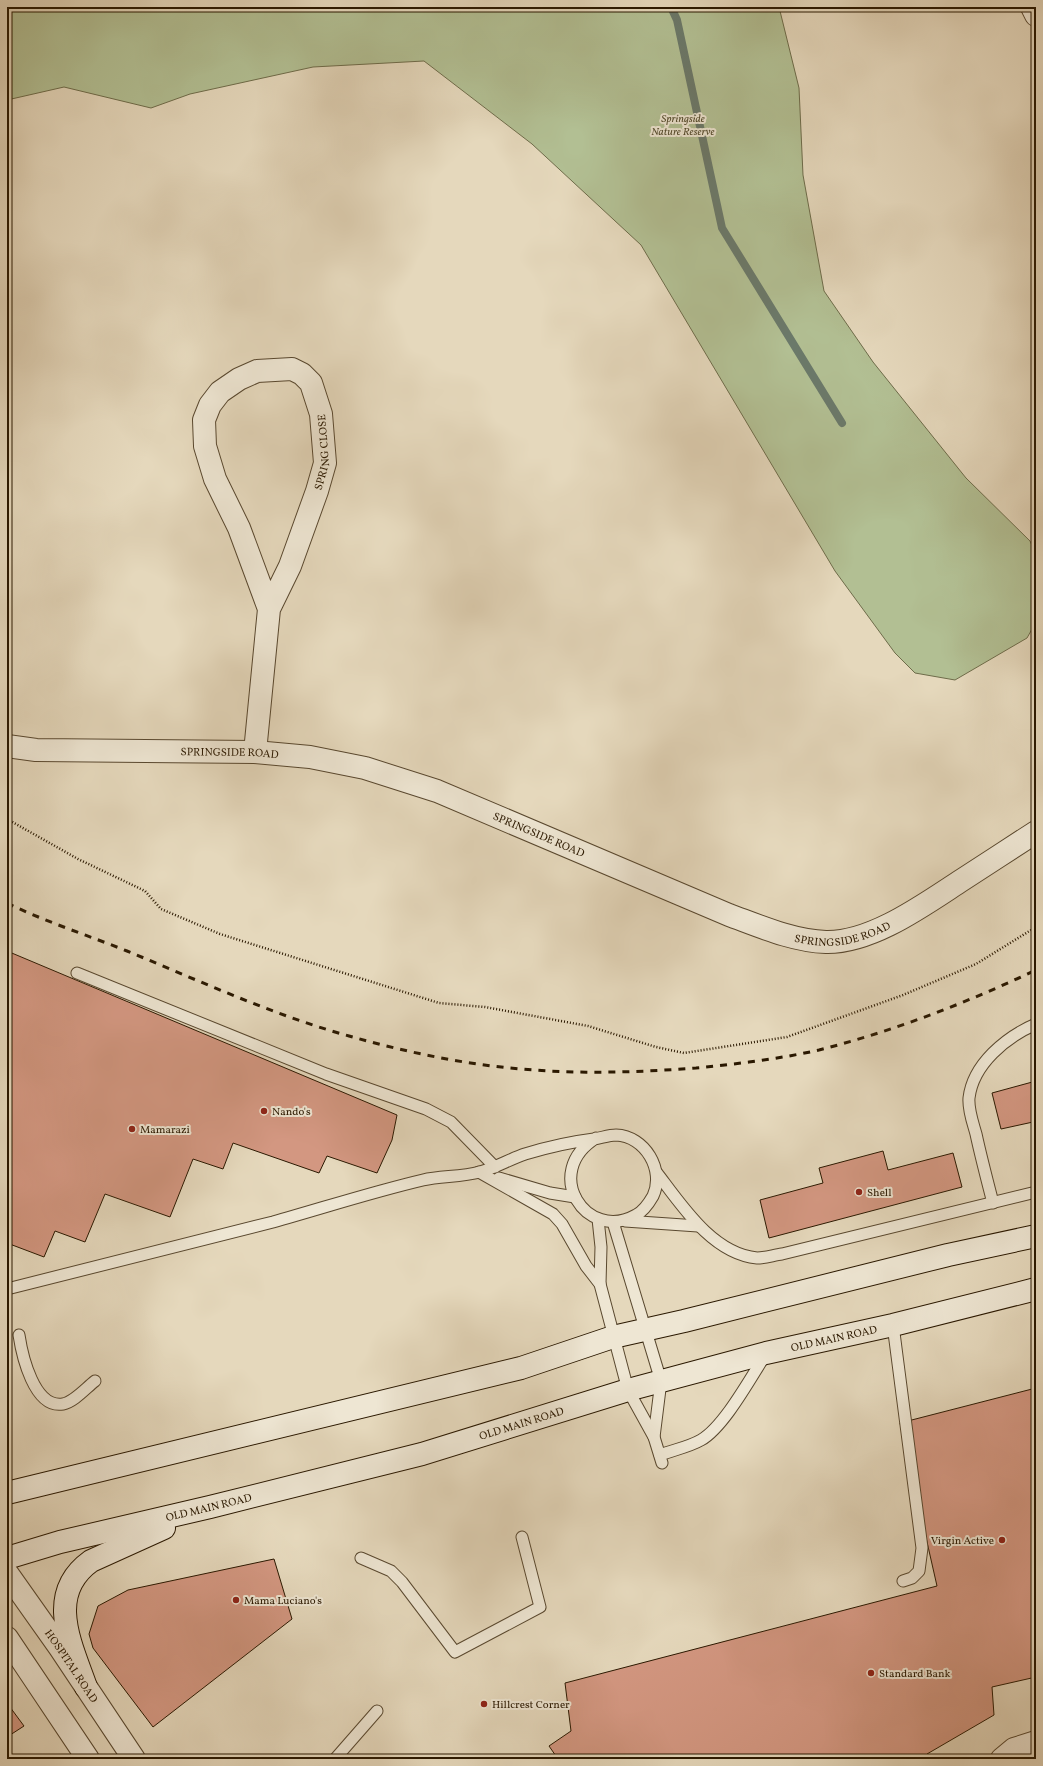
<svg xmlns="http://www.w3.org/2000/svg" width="1043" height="1766" viewBox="0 0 1043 1766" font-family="Vollkorn,serif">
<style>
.green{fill:#b2bf93;stroke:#6e6c4a}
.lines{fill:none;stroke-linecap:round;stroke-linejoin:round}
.stream{stroke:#6b796a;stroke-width:8}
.building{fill:#d39781;stroke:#2a1800}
.service-casing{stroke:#59482f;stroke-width:13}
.minor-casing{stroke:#59482f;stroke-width:24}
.tertiary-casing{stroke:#59482f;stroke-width:24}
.secondary-casing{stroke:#2a1800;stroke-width:24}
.path{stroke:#2a1800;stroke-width:2.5;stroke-dasharray:1 2;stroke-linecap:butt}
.service{stroke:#eee6d3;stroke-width:11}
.minor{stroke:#eee6d3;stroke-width:22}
.tertiary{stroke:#eee6d3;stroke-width:22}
.secondary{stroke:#eee6d3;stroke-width:22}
.rail{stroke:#2a1800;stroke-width:3;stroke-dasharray:7 7;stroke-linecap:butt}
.poi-dot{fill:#8f2418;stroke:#eee6d3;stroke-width:1.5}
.labels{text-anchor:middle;stroke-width:4;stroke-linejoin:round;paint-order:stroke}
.park-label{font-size:11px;font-style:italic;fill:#534a2c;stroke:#eee6d3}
.street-label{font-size:11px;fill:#2a1800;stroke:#eee6d3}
.poi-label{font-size:11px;fill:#2a1800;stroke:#eee6d3;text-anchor:start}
</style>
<rect width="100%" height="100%" fill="#e5d8bc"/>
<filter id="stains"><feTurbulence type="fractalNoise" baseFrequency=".005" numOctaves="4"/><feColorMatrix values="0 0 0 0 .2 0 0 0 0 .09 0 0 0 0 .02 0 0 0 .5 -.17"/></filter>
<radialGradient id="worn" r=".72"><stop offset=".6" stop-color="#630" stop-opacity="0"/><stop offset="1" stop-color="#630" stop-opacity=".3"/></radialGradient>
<!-- green -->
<polygon class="green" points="7,7 779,7 799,88 803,175 824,291 873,362 966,478 1030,541 1036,554 1036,622 1027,638 955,680 915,673 895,653 835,571 641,245 532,144 424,61 313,67 190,94 151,108 64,87 7,100"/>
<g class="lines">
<!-- stream -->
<polyline class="stream" points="671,7 677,20 722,228 842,423"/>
</g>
<!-- building -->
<g class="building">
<polygon points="7,951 397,1115 392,1140 377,1173 327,1156 319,1173 233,1143 223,1169 193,1159 170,1217 105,1194 85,1242 55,1231 44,1257 7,1243"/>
<polygon points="1036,1081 1036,1139 1033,1122 1001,1129 992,1093"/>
<polygon points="883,1151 888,1170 953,1153 962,1187 769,1238 760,1200 823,1183 819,1168"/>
<polygon points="1036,1388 1036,1677 992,1687 994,1715 927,1754 930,1759 558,1759 549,1746 571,1731 565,1683 937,1586 900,1423"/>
<polygon points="274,1559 292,1619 153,1727 93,1648 89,1634 98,1606 128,1590"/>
<polygon points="7,1703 24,1726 7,1737"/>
</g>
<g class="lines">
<defs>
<g id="service">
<polyline points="77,973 326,1074 426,1109 451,1122 495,1167"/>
<polyline points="479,1172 553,1214 562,1224 586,1266 600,1284 628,1390 654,1437 662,1463"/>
<path d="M657,1173C682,1206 713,1254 757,1258C765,1258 774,1255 782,1254L1036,1192"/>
<polyline points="499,1178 550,1193 575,1197"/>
<path d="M993,1203C987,1180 981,1157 976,1134C973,1123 968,1110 969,1098C973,1064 1006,1037 1036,1024"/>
<polyline points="598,1219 601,1247 600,1284"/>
<polyline points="625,1221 698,1226"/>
<polyline points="613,1222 661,1381 654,1437"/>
<path d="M7,1289C96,1267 185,1245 273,1222C323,1208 372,1192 423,1180C441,1176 461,1177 480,1172C495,1168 510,1159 525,1154C548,1147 570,1142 594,1139C601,1138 609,1135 616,1135C645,1136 665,1170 653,1196C649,1203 644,1211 636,1215C586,1243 541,1172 596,1138"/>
<polyline points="893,1325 922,1548 919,1571 912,1578 903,1581"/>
<path d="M19,1335C22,1355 34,1409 63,1404C74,1402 86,1388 95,1381"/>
<path d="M660,1455C673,1450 689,1447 701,1440C724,1427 751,1377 766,1354"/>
<polyline points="361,1558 391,1571 402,1582 455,1652 540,1607 522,1537"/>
<polyline points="335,1759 377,1711"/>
</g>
<g id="minor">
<polyline points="1032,7 1036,15"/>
<path id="s1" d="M7,746L36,750L255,752L310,757L365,768L437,791L729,915C759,926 793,941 826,942C872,943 925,904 962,880C987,864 1011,848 1036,832"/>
<path id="s2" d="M255,752L269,609L290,566L317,491L325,463L321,414L311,383L302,374L292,369L257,371L239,379L220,392L210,405L204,420L205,446L215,479L239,528L269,609"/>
<polyline points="1002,1759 1014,1749 1036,1742"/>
</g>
<g id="tertiary">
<path id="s3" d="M7,1573L60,1648L134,1759"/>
<polyline points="7,1638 88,1759"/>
</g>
<g id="secondary">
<polyline points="7,1493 521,1368 613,1337 684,1321 948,1255 1036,1236"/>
<path id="s4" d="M7,1558L60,1542L210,1507L422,1454L628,1390L766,1353L893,1325L1036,1289"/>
<path d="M86,1687C71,1644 45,1594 91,1561L164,1528"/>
</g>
</defs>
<!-- service casing -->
<use href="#service" class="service-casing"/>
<!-- minor casing -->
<use href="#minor" class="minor-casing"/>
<!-- tertiary casing -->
<use href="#tertiary" class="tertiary-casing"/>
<!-- secondary casing -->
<use href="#secondary" class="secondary-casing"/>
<!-- path -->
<polyline class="path" points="7,819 78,859 145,891 161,909 220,934 439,1003 485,1007 588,1026 656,1047 684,1053 787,1037 903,995 976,964 1036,927"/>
<!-- service -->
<use href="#service" class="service"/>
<!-- minor -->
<use href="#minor" class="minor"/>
<!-- tertiary -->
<use href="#tertiary" class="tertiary"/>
<!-- secondary -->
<use href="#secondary" class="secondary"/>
<!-- rail -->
<path class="rail" d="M7,903C46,922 87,935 127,951C200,981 273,1015 349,1036C409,1053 472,1066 534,1070C588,1074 643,1072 696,1068C737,1064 779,1059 819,1050C894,1031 966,1003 1036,970"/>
</g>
<!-- markers -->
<g class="poi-dot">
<circle cx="264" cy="1111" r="4"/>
<circle cx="132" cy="1129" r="4"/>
<circle cx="859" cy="1192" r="4"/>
<circle cx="1002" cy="1540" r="4"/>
<circle cx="236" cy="1600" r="4"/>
<circle cx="871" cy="1673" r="4"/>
<circle cx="484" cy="1704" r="4"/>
</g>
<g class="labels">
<!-- park labels -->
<g class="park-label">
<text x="683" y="122">Springside<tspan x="683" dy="13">Nature Reserve</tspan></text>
</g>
<!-- street labels -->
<g class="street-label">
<text dy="4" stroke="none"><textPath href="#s2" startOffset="311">SPRING CLOSE</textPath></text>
<text dy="4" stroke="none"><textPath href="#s1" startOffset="223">SPRINGSIDE ROAD</textPath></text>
<text dy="4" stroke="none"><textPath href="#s1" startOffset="546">SPRINGSIDE ROAD</textPath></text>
<text dy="4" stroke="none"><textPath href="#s1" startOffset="871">SPRINGSIDE ROAD</textPath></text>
<text dy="4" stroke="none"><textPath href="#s4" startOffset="856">OLD MAIN ROAD</textPath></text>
<text dy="4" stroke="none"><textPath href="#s4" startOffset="532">OLD MAIN ROAD</textPath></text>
<text dy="4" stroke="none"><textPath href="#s4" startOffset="208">OLD MAIN ROAD</textPath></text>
<text dy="4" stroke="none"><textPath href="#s3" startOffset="113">HOSPITAL ROAD</textPath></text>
</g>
<!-- poi labels -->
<g class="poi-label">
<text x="272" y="1115">Nando's</text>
<text x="140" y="1133">Mamarazi</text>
<text x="867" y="1196">Shell</text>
<text x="994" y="1544" text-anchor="end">Virgin Active</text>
<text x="244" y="1604">Mama Luciano's</text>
<text x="879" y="1677">Standard Bank</text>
<text x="492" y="1708">Hillcrest Corner</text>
</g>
</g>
<!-- margin -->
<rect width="1043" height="1766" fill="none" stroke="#e5d8bc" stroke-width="24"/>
<rect x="8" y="8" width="1027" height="1750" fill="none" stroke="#2a1800" stroke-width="2"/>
<rect x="12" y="12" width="1019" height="1742" fill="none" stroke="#2a1800"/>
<rect width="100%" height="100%" filter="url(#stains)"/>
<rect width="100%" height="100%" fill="url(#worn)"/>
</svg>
